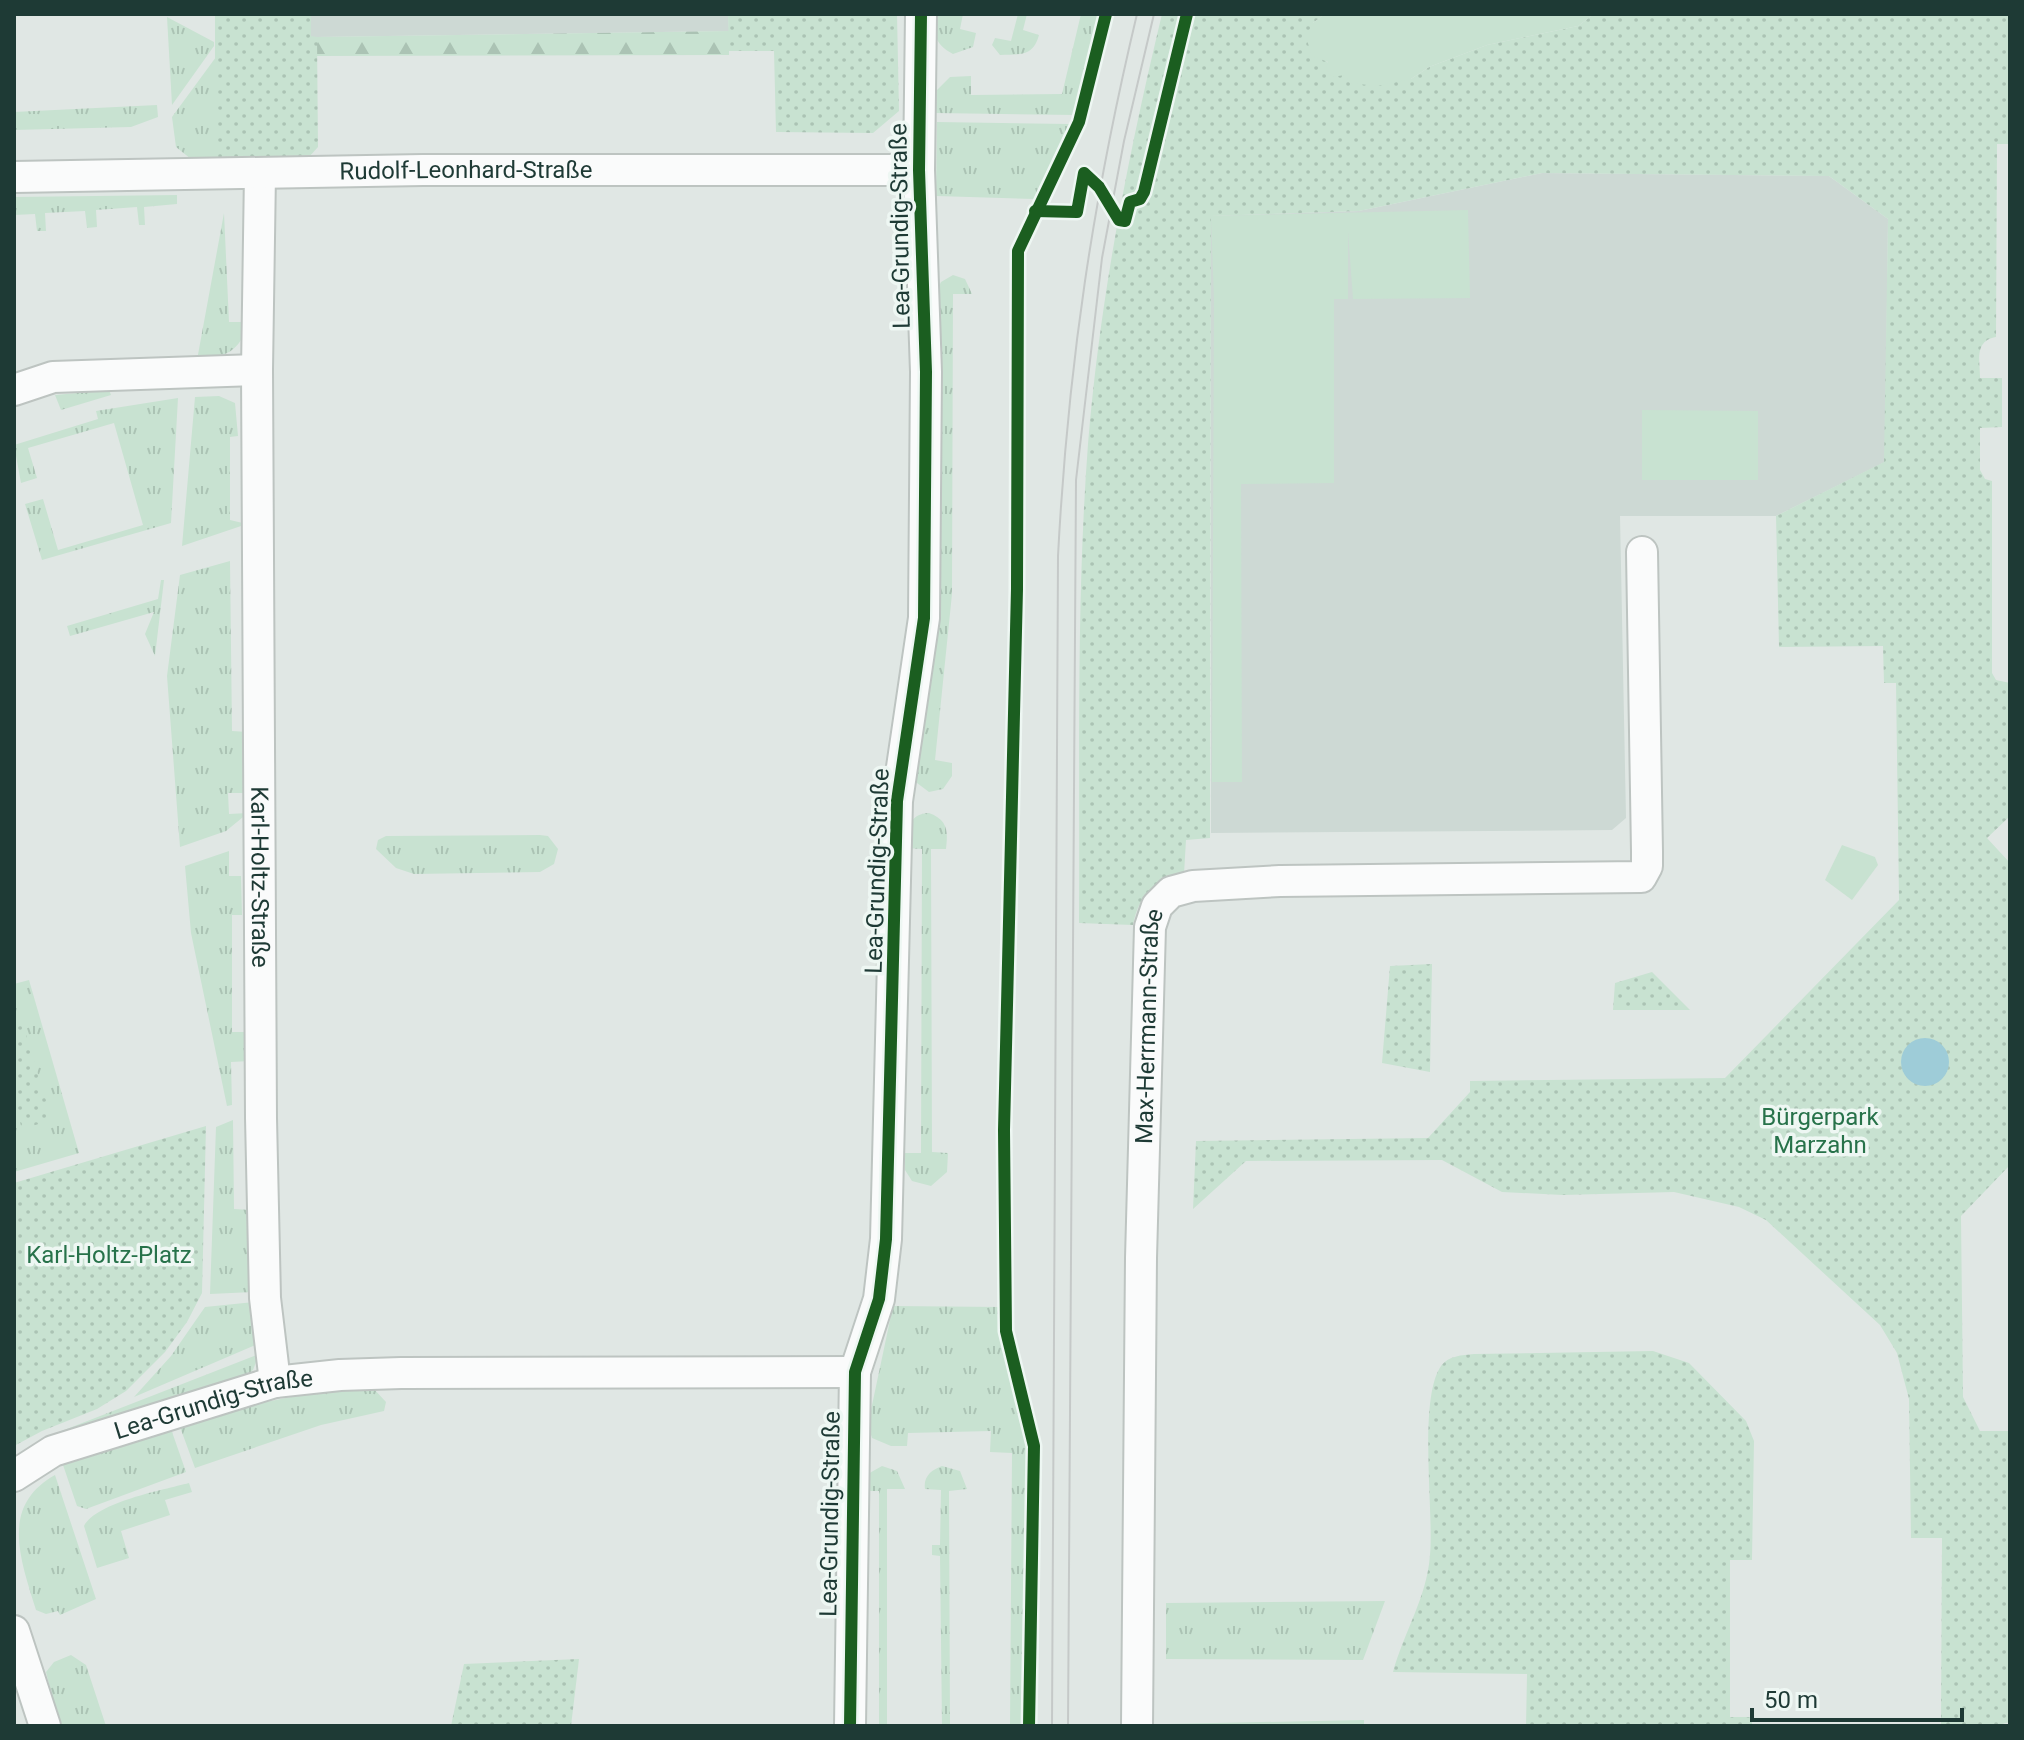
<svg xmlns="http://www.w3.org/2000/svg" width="2024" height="1740" viewBox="0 0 2024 1740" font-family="Roboto,sans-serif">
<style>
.built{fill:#cdd9d4}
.grass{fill:url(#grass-tufts)}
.forest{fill:url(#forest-firs)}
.park{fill:url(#park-dots)}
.pitch{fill:#c8e2d1}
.water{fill:#9eccd8}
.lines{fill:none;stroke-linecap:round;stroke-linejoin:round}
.minor-casing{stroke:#bdc4c1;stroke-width:34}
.minor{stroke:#fafbfb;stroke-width:30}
.tram{stroke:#c5c9c8;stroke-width:2}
.cycleway-casing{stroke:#eef7f3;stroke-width:17}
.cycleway{stroke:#1b5e20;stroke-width:12}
.labels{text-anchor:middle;stroke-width:7;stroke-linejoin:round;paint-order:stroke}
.street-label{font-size:24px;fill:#1e3a35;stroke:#eef7f3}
.park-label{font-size:24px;fill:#27724a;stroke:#eef7f3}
</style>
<defs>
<pattern id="grass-tufts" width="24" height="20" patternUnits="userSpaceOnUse" patternTransform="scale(2)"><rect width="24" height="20" fill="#c8e2d1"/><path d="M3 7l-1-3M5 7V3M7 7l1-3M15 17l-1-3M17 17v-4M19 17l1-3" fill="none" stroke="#abc3b4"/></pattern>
<pattern id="forest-firs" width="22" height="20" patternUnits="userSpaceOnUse" patternTransform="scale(2)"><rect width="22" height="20" fill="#c8e2d1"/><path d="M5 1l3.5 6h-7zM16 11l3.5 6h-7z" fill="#abc3b4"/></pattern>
<pattern id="park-dots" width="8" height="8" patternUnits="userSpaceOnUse" patternTransform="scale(2)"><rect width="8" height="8" fill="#c8e2d1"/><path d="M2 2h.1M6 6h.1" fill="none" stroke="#abc3b4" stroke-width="1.8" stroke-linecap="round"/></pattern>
</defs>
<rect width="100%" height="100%" fill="#e0e7e4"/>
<!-- built -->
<g class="built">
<polygon points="311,14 728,14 729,31 317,37 311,37"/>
<polygon points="1542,173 1829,176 1888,219 1885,462 1776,516 1620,516 1626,818 1612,830 1211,833 1211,216 1359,211"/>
</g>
<!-- grass -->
<g class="grass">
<path d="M934,14H963L960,29L976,33L973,47L953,54C934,44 934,34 934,14Z"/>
<path d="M1018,14H1027L1023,30L1039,35C1033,57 1020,54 1000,55L992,45L995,38L1011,41Z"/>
<polygon points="1081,14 1101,14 1076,115 935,113 937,90 950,77 971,76 971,95 1062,94"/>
<polygon points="167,17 214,42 214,46 172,105"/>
<polygon points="216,57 215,159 191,159 176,147 172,117"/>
<polygon points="157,105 158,117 131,127 14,130 14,112"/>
<polygon points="937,122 1069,124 1071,131 1034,199 936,196"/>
<polygon points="177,195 177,204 144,207 145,225 139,225 137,207 96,210 97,227 87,228 85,211 45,213 46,231 37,231 35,214 14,215 14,197"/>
<path d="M224,213L229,322H248C240,353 226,356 197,360Z"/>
<polygon points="953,275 965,279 972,294 953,294 952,594 935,760 952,763 952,776 943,789 929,792 913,780 937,290 941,282"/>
<polygon points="109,390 111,395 61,410 55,395"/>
<polygon points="219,396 235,403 238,436 230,437 230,520 247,524 182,546 195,397"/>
<polygon points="178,398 171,523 42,560 25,504 43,499 58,550 143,525 114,423 28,448 37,478 21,483 14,445 98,419 96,411"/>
<polygon points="230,561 232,731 248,732 249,793 228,793 229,814 248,813 226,831 180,847 167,676 180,575"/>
<polygon points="161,580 164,580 155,656 145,634 154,612 70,636 67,626 158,599"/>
<path d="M929,813C948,820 948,831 946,849H931L932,1152L948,1153L947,1172L931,1186L912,1181L905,1170V1153H921L922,849L906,848C907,830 908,814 929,813Z"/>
<polygon points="540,835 548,836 558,849 554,864 540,872 414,874 396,868 376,849 378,840 386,836"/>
<polygon points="229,851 229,876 241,876 242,915 232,915 232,1032 250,1032 250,1061 231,1062 232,1105 227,1106 191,933 185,866"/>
<polygon points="29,980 79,1153 14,1172 14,984"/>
<polygon points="233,1120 234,1209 251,1210 253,1292 210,1294 216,1127"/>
<polygon points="254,1302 258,1344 134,1397 171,1356 205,1307"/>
<polygon points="893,1306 1001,1307 1002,1326 1029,1444 1021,1726 1010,1726 1012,1453 990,1452 991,1431 908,1433 907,1446 891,1446 872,1438 868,1424"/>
<polygon points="259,1354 253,1370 243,1379 54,1437 54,1434"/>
<path d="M373,1388L386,1402L384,1411L321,1425L195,1468L180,1427C244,1405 306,1390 373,1388Z"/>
<polygon points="171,1429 186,1472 86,1509 77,1506 63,1465"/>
<polygon points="882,1466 897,1471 905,1489 887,1489 887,1726 879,1726 879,1491 862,1491 866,1475"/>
<path d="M942,1466L960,1471L967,1489L949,1491L950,1726H942L940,1556L932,1555V1545H940L941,1490L925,1489C923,1477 931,1470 942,1466Z"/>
<path d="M55,1475L96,1599L60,1615L58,1611L46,1614L36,1610C20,1558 0,1506 55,1475Z"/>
<path d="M189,1483L192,1492L165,1500L170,1515L121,1531L129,1558L97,1568L84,1526C97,1502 163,1490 189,1483Z"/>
<polygon points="1385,1601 1363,1660 1166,1659 1166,1603"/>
<polygon points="71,1655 86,1665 106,1726 59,1726 46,1672 54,1662"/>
<polygon points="1364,1720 1364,1726 1166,1726 1166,1724"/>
</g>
<!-- forest -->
<polygon class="forest" points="729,31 729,55 317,56 317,37"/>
<!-- park -->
<g class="park">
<polygon points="215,14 311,14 311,36 317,37 318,147 309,157 215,159"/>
<polygon points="728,14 897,14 899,111 873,133 776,132 774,51 729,51"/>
<path d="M1162,14H1325L1313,23L1319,56L1345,75L1411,79L1429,67L1487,45L1578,26L1594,14H2010V144H1997L1996,337C1974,341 1980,360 1980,378H2002V427L1980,428V470L1985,479L1992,481V673L1996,680L2010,683V816L1987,838L2010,863V1165L1961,1216L1963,1397L1980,1431H2010V1722L1995,1726H1941L1942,1538H1911L1909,1399L1897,1353L1880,1325L1766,1220L1739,1207L1674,1192L1563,1195L1502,1192L1442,1160L1246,1161L1193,1209L1196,1141L1428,1138L1470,1092V1081L1725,1078L1899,900L1896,683H1884L1883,646L1779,647L1776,516L1884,462L1888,219L1829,176L1542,173L1359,211L1211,216L1210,838L1186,840L1184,874C1154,881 1139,894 1133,925L1079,923C1080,763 1076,603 1088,444C1100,298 1128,156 1162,14Z"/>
<polygon points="1432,964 1430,1072 1382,1063 1390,966"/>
<polygon points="1652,972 1690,1010 1613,1010 1615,983"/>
<polygon points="21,1018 52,1120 22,1129 14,1102 14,1020"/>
<polygon points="206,1126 202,1293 187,1322 165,1352 126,1391 97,1409 42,1431 14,1446 14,1183"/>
<path d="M1653,1351L1689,1363L1746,1421L1754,1441L1752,1560H1730V1717H1752V1726H1526L1527,1674L1393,1672C1404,1632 1427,1597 1430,1555C1434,1512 1418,1399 1441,1366C1448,1356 1462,1355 1474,1354Z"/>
<polygon points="579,1659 571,1726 451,1726 464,1664"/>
</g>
<!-- pitch -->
<g class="pitch">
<polygon points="1325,14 1594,14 1578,26 1487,45 1429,67 1411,79 1377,86 1350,83 1345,75 1332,77 1326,69 1328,62 1312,56 1306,37 1313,23"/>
<polygon points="1468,210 1470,298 1353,299 1348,231 1348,299 1334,299 1334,483 1241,484 1242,782 1212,782 1214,299 1211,216"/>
<polygon points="1642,410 1758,411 1758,480 1642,480"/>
<polygon points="1842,845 1875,857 1878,865 1852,900 1825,880"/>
</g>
<!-- water -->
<circle class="water" cx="1925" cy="1062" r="24"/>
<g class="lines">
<defs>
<g id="minor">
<path id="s1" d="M260,173L257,370L261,1118L265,1298L275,1382"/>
<path id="s2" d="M14,177L423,170H919"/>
<polyline points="14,390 53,377 257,370"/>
<path id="s3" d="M14,1476L53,1451L275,1382L340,1375L401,1373L855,1372"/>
<polyline points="14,1631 45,1726"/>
<polyline points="850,1726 855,1372 879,1299 886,1239 897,801 924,618 926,372 919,170 921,14"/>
<path id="s4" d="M1137,1726L1141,1258L1150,927L1157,906L1171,892L1193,886L1280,881L1641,877L1647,866V852L1642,552"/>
</g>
</defs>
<!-- minor casing -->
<use href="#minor" class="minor-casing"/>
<!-- minor -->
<use href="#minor" class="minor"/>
<!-- tram -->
<g class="tram">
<path d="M1052,1726L1058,556C1068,365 1093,199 1137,14"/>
<polyline points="1068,1726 1076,480 1102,258 1124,141 1154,14"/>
</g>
<defs>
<g id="cycleway">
<polyline points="1035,211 1077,212 1084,173 1099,187 1119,220 1125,221 1130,202 1140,199 1144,192 1187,14"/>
<polyline points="850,1726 855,1372 879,1299 886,1239 897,801 924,618 926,372 919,170 921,14"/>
<polyline points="1029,1726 1034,1446 1006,1331 1004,1130 1017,589 1018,251 1079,122 1106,14"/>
</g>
</defs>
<!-- cycleway casing -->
<use href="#cycleway" class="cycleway-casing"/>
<!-- cycleway -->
<use href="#cycleway" class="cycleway"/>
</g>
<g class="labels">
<!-- street labels -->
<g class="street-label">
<text dy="8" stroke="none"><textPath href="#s2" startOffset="452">Rudolf-Leonhard-Straße</textPath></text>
<text transform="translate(900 226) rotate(-91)" y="8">Lea-Grundig-Straße</text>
<text transform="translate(877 871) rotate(-88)" y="8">Lea-Grundig-Straße</text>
<text dy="8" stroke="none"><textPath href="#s1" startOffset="704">Karl-Holtz-Straße</textPath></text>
<text dy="8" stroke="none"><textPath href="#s4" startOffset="700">Max-Herrmann-Straße</textPath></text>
<text dy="8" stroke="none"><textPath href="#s3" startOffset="214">Lea-Grundig-Straße</textPath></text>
<text transform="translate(830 1514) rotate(-89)" y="8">Lea-Grundig-Straße</text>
</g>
<!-- park labels -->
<g class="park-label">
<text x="1820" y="1125">Bürgerpark<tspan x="1820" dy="28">Marzahn</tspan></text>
<text x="109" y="1263">Karl-Holtz-Platz</text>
</g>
</g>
<!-- border -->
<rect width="2024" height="1740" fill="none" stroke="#1e3a35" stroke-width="32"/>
<!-- scale -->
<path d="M1752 1708v12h210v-12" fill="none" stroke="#1e3a35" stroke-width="4"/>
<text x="1764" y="1708" font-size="24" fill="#1e3a35" stroke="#eef7f3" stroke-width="6" paint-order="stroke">50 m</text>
</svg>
